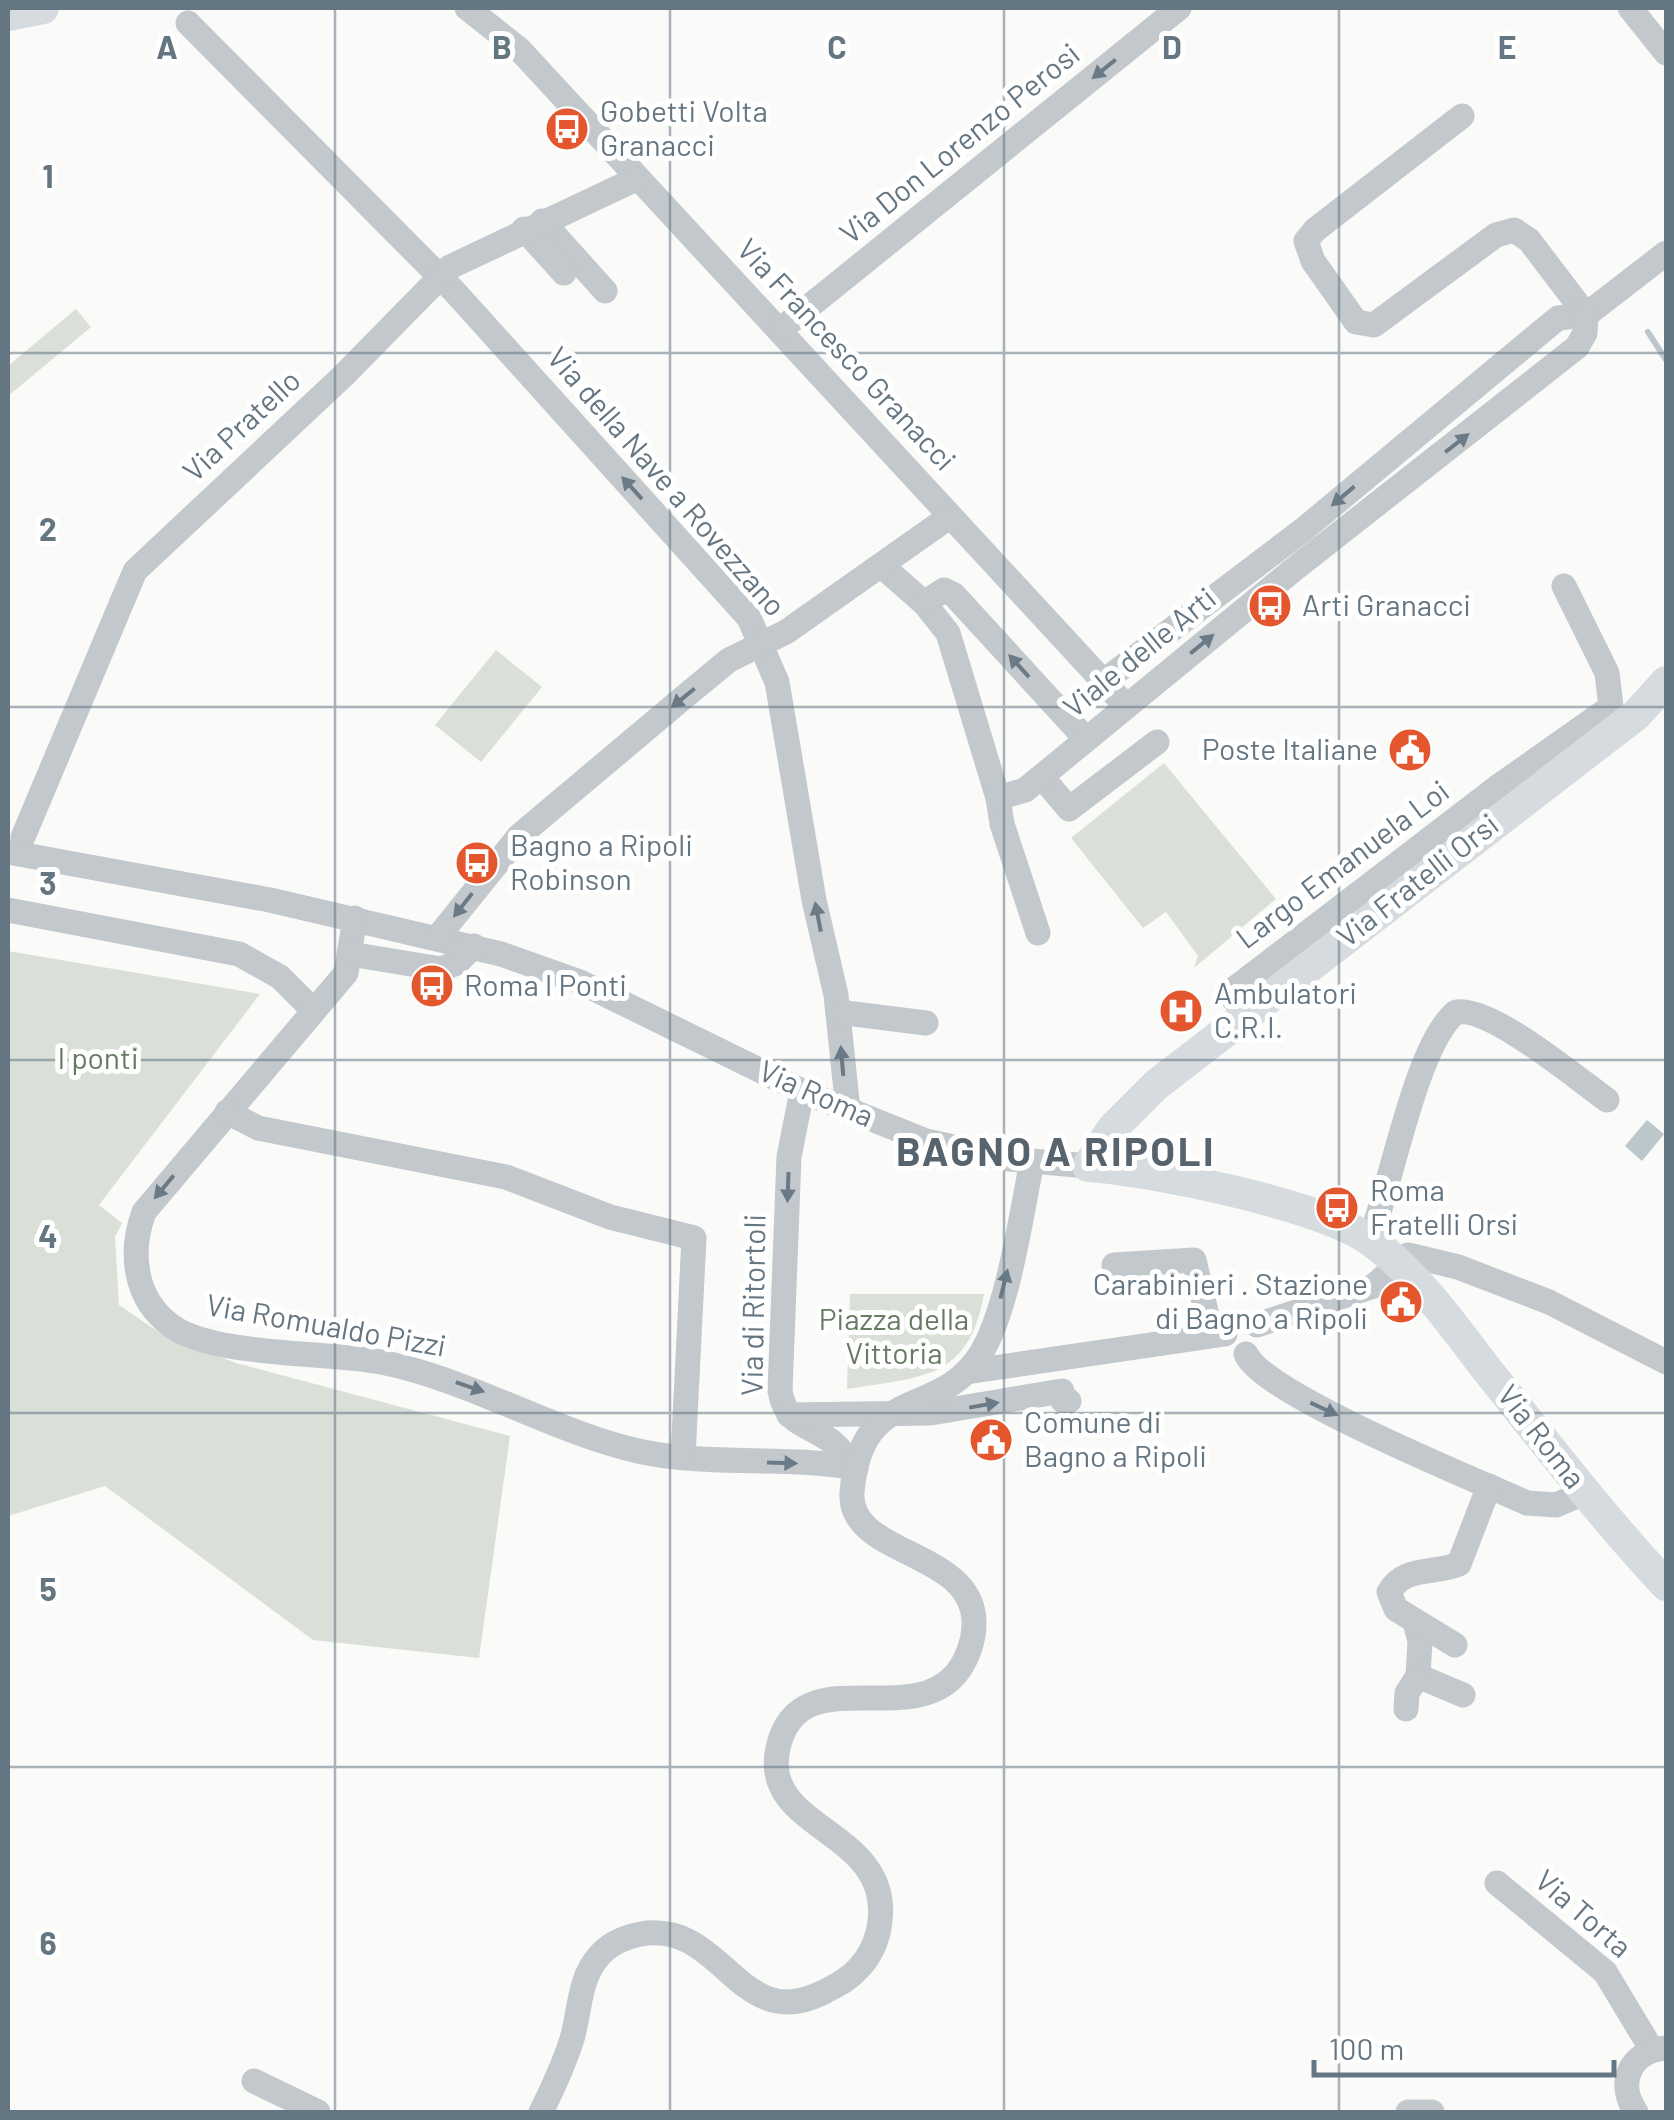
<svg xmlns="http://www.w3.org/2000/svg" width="1674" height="2120" viewBox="0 0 1674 2120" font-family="Barlow,sans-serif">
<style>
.green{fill:#dadfd7}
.water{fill:#bbc7cb}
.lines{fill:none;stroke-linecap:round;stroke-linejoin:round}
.stream{stroke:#bbc7cb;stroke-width:6}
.minor{stroke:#c3c8cc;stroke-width:25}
.major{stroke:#d6dbdf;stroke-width:32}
.oneway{fill:#6a7a87}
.grid{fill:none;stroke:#657683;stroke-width:2.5;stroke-opacity:0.55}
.labels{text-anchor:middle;stroke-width:10;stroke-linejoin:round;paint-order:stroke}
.poi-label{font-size:30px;fill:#657683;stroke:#fff;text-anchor:start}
.street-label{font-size:30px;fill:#657683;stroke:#fff}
.park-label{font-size:30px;fill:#687a64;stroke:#fff}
.district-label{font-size:40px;font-weight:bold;letter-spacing:2.5px;fill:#57646e;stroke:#fff}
.grid-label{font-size:32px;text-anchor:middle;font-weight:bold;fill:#657683;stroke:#fff;stroke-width:10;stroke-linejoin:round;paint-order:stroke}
</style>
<rect width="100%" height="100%" fill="#fafaf8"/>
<!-- green -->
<g class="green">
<polygon points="76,309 91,327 8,396 8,366"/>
<polygon points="496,650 542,687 481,762 435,725"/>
<polygon points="1164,763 1276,899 1194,968 1198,956 1166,912 1143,928 1071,838"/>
<polygon points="8,951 260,994 99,1205 122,1223 115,1237 119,1305 163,1335 236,1363 510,1436 479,1658 313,1640 105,1486 8,1516"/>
<path d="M850,1294H984C969,1381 919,1377 847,1389Z"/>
</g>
<!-- water -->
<polygon class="water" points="1647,1120 1664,1134 1642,1161 1625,1146"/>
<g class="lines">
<!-- stream -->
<polyline class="stream" points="1648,332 1666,360"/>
<!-- minor -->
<g class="minor">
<polyline points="467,8 519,49 1126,706"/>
<polyline points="1630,8 1666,53"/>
<polyline points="188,23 454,291 749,618 777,682 814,900 836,995 848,1110"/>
<polyline points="1462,116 1315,230 1306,241 1313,261 1356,322 1374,325 1496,235 1514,230 1529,240 1586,315"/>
<polyline points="542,221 605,291"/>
<polyline points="524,229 564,273"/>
<polyline points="780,330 1179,8"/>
<polyline points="882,566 924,603 948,633 998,798 1002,824 1038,933"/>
<polyline points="924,603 944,590 954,595 1085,738"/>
<polyline points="1104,681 1303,530 1558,318 1586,315 1666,253"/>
<polyline points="1042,777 1069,809 1157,742"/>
<polyline points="1499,786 1611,707 1607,673 1564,586"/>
<polyline points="998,798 1025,790 1293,570 1577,347 1585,333 1586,315"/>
<polyline points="23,837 135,571 343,376 450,267 636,179"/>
<polyline points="8,852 270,900 501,954 580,982 802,1091 926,1141 1009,1159 1088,1166"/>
<polyline points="8,910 239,954 280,977 313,1010"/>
<path d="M355,918L346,973L144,1212C129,1253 134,1300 173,1327C215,1356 327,1352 381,1362C471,1380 549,1430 638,1451C710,1467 784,1455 856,1468"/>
<polyline points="437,938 519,836 683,698 729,660 786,632 949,517"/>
<polyline points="350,954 441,969 457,963 474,946"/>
<polyline points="838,1012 926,1023"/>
<polyline points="1247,1015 1229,993 1499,786 1516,805"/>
<path d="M802,1091L789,1157L780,1391C786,1424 804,1423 828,1439C838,1445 848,1459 856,1468"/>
<polyline points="227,1112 258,1128 506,1177 610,1217 694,1238 683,1457"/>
<path d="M1370,1239C1391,1186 1416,1044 1456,1012C1491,1006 1576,1078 1607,1100"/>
<polyline points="1114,1265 1194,1260 1206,1311 1205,1334"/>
<polyline points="1257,1325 1374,1286 1408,1255 1458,1267 1549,1302 1666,1362"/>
<path d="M1246,1354C1263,1394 1478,1481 1527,1503L1556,1505L1584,1493"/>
<polyline points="966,1372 1225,1334"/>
<polyline points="789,1415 931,1413 1062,1391 1063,1401 1069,1401"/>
<polyline points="1415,1622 1420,1641 1418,1676 1463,1695"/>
<path d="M1455,1645L1396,1609L1389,1592C1405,1565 1433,1575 1459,1564L1489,1486"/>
<polyline points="1406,1709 1407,1693 1418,1676"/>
<polyline points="1497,1883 1605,1972 1652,2050"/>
<polyline points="254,2081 318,2112"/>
<path d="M541,2112C553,2088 564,2064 572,2039C580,2011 579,1978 599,1956C609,1944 626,1937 641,1934C724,1920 738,2036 824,1992C835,1986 848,1980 857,1970C870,1957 878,1939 880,1921C891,1829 759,1830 778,1748C798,1658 907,1729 955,1675C967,1661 974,1641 974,1623C974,1549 847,1557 852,1492C861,1383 939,1420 980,1355C1008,1311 1021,1215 1032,1162"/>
<polyline points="1408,2112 1432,2112"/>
<path d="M1636,2112C1616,2083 1630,2051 1666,2048"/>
</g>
<!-- major -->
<g class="major">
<polyline points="8,15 43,8"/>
<path d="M1666,682L1636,715L1156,1085L1113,1128L1088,1166C1150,1170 1323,1205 1371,1241C1420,1276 1455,1329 1492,1376C1549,1447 1604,1519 1666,1585"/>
</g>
</g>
<!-- one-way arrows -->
<defs><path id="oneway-solid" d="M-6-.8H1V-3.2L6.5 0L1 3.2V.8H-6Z" transform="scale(2.5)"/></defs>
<g class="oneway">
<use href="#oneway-solid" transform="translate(1104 69) rotate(141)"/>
<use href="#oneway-solid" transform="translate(1457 443) rotate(-38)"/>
<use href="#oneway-solid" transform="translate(632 488) rotate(-132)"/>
<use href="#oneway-solid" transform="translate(1343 496) rotate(140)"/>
<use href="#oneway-solid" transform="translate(1202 644) rotate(-39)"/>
<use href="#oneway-solid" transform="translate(1019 666) rotate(-132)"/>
<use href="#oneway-solid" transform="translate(683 698) rotate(141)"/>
<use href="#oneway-solid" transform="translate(463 905) rotate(128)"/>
<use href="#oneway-solid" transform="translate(818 917) rotate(-101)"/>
<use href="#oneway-solid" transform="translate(842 1061) rotate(-95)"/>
<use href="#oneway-solid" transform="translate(164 1187) rotate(130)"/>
<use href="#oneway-solid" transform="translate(788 1187) rotate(92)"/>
<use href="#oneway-solid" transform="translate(1004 1284) rotate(-76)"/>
<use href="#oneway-solid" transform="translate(470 1387) rotate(19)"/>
<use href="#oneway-solid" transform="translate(984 1405) rotate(-10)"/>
<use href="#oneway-solid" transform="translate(1324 1409) rotate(25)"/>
<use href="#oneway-solid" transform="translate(782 1463) rotate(2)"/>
</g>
<!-- grid -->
<path class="grid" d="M335,8V2112M670,8V2112M1004,8V2112M1339,8V2112M8,353H1666M8,707H1666M8,1060H1666M8,1413H1666M8,1767H1666"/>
<!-- icons -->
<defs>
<symbol id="bus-disc" viewBox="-11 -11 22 22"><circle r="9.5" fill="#e4572e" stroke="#fff"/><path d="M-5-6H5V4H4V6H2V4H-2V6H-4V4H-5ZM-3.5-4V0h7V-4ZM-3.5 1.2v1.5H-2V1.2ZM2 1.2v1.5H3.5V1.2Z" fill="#fff"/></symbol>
<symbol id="civic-disc" viewBox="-11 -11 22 22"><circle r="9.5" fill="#e4572e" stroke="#fff"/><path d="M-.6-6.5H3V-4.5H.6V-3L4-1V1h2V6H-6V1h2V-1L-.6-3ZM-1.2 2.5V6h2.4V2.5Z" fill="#fff"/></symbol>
<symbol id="hospital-disc" viewBox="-11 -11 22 22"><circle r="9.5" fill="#e4572e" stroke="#fff"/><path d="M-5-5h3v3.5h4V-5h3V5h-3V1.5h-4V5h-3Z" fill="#fff"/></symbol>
</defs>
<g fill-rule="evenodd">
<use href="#bus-disc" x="542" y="104" width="50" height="50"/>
<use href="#bus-disc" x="1245" y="581" width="50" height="50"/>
<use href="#civic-disc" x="1385" y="725" width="50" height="50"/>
<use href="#bus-disc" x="452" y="838" width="50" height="50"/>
<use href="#bus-disc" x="407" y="961" width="50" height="50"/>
<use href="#hospital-disc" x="1156" y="986" width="50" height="50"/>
<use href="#bus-disc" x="1312" y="1183" width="50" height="50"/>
<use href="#civic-disc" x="1376" y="1277" width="50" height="50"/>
<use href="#civic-disc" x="966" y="1415" width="50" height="50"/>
</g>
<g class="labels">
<!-- poi labels -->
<g class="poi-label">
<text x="600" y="122">Gobetti Volta<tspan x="600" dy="34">Granacci</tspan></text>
<text x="1302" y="616">Arti Granacci</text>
<text x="1378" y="760" text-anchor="end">Poste Italiane</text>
<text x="510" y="856">Bagno a Ripoli<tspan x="510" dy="34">Robinson</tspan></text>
<text x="464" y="996">Roma I Ponti</text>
<text x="1214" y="1004">Ambulatori<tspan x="1214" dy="34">C.R.I.</tspan></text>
<text x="1370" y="1201">Roma<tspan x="1370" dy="34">Fratelli Orsi</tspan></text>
<text x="1368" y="1295" text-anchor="end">Carabinieri . Stazione<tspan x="1368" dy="34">di Bagno a Ripoli</tspan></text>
<text x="1024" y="1433">Comune di<tspan x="1024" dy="34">Bagno a Ripoli</tspan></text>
</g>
<!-- street labels -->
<g class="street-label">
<text transform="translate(960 144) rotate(-39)" y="10">Via Don Lorenzo Perosi</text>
<text transform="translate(846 355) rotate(47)" y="10">Via Francesco Granacci</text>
<text transform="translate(242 426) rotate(-43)" y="10">Via Pratello</text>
<text transform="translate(666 482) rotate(49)" y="10">Via della Nave a Rovezzano</text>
<text transform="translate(1140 653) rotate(-39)" y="10">Viale delle Arti</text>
<text transform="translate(1343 865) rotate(-37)" y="10">Largo Emanuela Loi</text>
<text transform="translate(1418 881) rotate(-38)" y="10">Via Fratelli Orsi</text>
<text transform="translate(816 1094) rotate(24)" y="10">Via Roma</text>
<text transform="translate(754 1305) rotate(-89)" y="10">Via di Ritortoli</text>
<text transform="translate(326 1326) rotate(10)" y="10">Via Romualdo Pizzi</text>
<text transform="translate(1541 1437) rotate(52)" y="10">Via Roma</text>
<text transform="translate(1583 1914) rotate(41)" y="10">Via Torta</text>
</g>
<!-- park labels -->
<g class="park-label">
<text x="98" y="1069">I ponti</text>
<text x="894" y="1330">Piazza della<tspan x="894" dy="34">Vittoria</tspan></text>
</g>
<!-- district labels -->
<g class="district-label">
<text x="1056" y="1166">BAGNO A RIPOLI</text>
</g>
</g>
<g class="grid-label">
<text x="167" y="59">A</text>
<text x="502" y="59">B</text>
<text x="837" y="59">C</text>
<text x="1172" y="59">D</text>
<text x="1507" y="59">E</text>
<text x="48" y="188">1</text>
<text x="48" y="541">2</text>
<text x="48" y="895">3</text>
<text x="48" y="1248">4</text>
<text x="48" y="1601">5</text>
<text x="48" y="1955">6</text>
</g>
<!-- border -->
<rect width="1674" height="2120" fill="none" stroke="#657683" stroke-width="20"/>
<!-- scale -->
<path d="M1314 2060v15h300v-15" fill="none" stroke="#657683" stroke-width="5"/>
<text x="1329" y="2060" font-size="30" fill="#657683" stroke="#ffffff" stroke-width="8" paint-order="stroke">100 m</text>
</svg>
